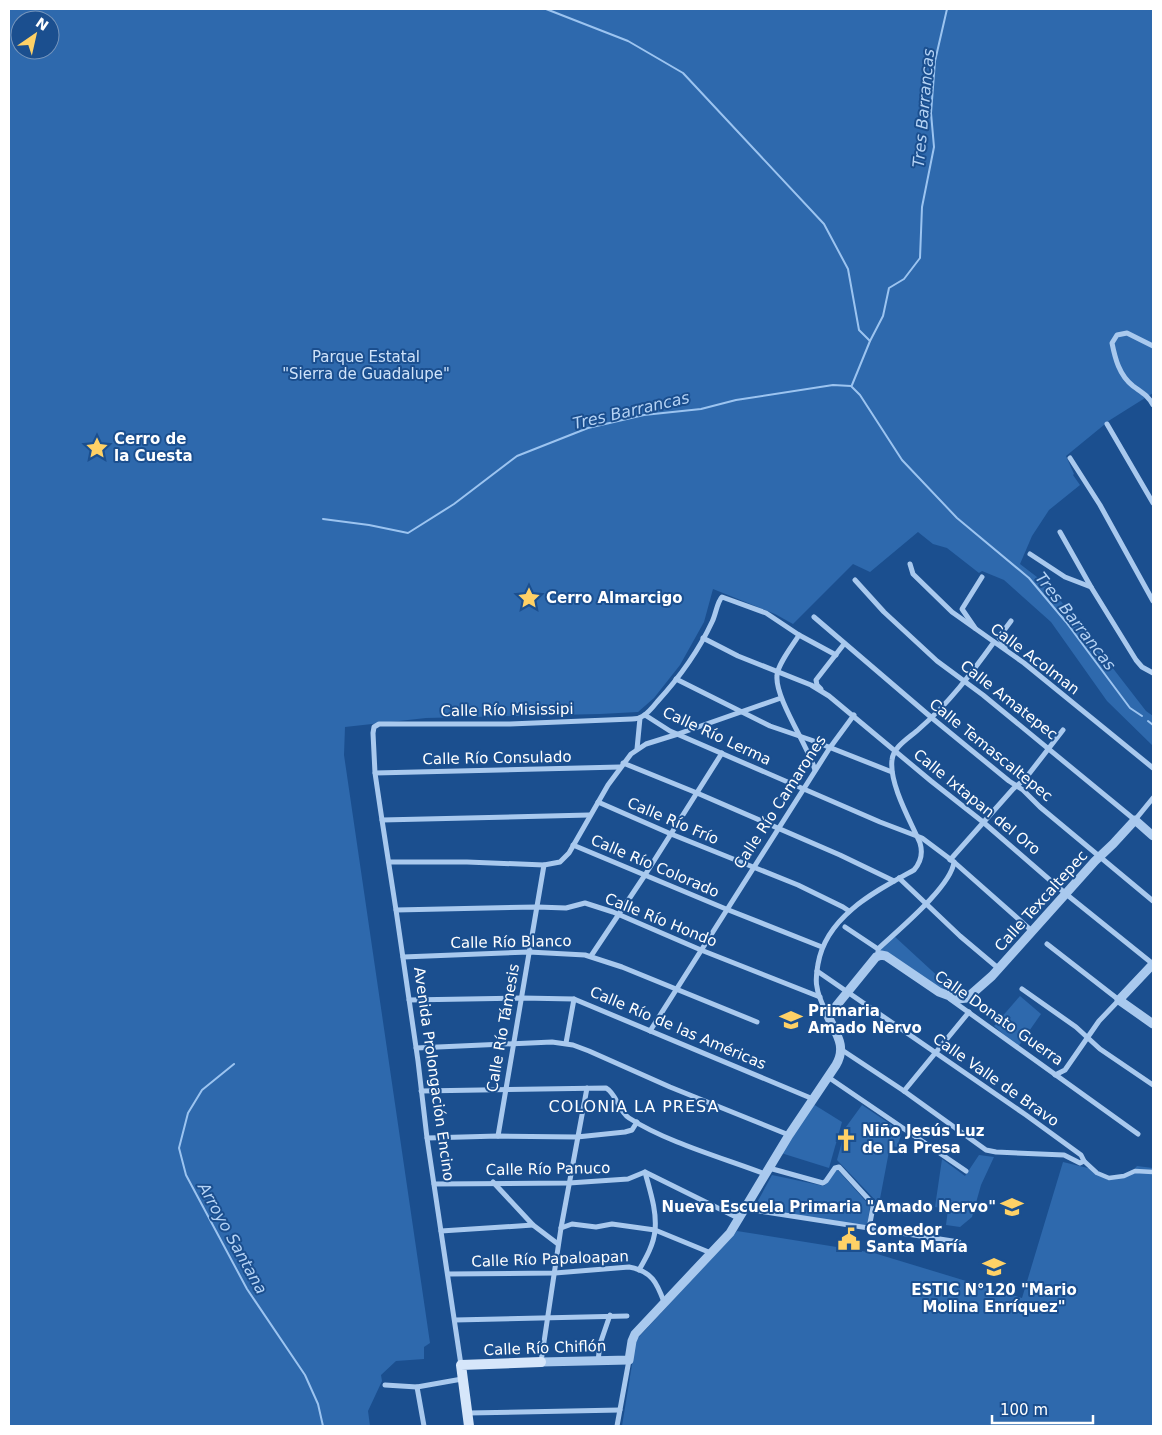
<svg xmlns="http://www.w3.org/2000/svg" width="1162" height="1435" viewBox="0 0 1162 1435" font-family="'DejaVu Sans',sans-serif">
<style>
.green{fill:#2e69ad;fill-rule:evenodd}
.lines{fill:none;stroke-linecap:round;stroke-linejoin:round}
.stream{stroke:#9cc4f0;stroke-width:2}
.pedestrian{stroke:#a9c9ee;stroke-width:4.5}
.minor{stroke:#a9c9ee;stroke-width:5}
.tertiary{stroke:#a9c9ee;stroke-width:9}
.secondary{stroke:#d6e6fa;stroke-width:10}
.labels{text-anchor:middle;stroke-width:4;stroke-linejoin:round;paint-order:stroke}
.park-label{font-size:15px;fill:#cfe3fa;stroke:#1b4f8f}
.poi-label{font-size:15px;font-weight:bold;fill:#fff;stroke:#1b4f8f;text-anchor:start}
.street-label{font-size:15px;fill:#fff;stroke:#1b4f8f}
.water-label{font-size:16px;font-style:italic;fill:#b5d3f5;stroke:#1b4f8f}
.neighbourhood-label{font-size:16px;letter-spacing:1px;fill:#fff;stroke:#1b4f8f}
</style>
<rect width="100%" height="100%" fill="#1b4f8f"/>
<!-- green -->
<g class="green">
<path d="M9,9H1153V393L1110,420L1066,456L1074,474L1073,475L1080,485L1049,510L1032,536L1020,564L1050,587L1146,711L1153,716V746L1107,701L1051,622L1004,580L982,571L979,573L947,548L933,544L918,532L870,572L853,564L793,624L775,614L713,589L704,622L680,665L654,698L638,712L600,714L426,718L345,727L344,755L430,1343L424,1347V1359L396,1361L381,1375L382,1381L368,1411L370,1426H9ZM20,20H50V50H20Z"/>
<polygon points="893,935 956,993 934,987 874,949"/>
<polygon points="1020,996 1041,1014 1018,1047 994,1026"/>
<polygon points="813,1104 842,1122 829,1168 781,1153"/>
<polygon points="862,1105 902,1132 897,1147 890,1146 879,1204 837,1160 846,1127"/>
<polygon points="979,1155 994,1157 981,1185 972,1217 960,1227 946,1225 948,1209 935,1207 942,1159 965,1176"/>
<polygon points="1063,1162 1092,1169 1108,1180 1130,1174 1137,1166 1153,1168 1153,1426 622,1426 636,1340 737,1231 874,1253 1022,1298"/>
<polygon points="836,1168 870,1206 867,1227 754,1208 772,1175 824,1186"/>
</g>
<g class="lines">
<!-- stream -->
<g class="stream">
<polyline points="546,9 628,41 683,73 824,224 848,269 859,330 870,341"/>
<polyline points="852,385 870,341 883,316 889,288 904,279 920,258 922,207 934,147 931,113 935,61 947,9"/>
<polyline points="323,519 369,525 408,533 454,504 517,456 588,428 644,415 701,409 736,400 833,385 851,386 860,395 902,460 957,518 1029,578 1066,622 1130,708 1142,716"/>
<polyline points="1148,721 1153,725"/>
<polyline points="234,1064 202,1090 188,1113 179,1148 186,1175 247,1289 305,1375 318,1404 323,1426"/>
</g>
<!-- pedestrian -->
<polyline class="pedestrian" points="1084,1161 1097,1173 1109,1178 1124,1176 1135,1171 1153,1172"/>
<!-- minor -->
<g class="minor">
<path d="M1153,346L1127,333L1117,335L1112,343C1115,358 1119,375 1133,386C1141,392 1148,395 1153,405"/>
<polyline points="1107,424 1153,503"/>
<polyline points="1070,458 1100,505 1153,601"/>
<polyline points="1060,532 1091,587 1136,660 1142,667 1153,673"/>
<polyline points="1030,554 1065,577 1091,587"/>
<polyline points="910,564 913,574 952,612 1024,663 1153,768"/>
<polyline points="855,580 884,612 937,661 983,695 1135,820 1153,798"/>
<polyline points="814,617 932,718 1009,781 1023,790 1040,807 1153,901"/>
<polyline points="975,628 962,609 982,577"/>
<path d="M799,635C793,645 777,665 777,676C775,698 808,746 815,770"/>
<polyline points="703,638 738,656 811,685 829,696 931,781 983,822 1066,894 1153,964"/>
<polyline points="1005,648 999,637 1011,621"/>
<polyline points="676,679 770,726 811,740 892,772"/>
<polyline points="821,689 817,685 816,680 844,644"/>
<polyline points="645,715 670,731 880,822 922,838 954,862 1032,931"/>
<polyline points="637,749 640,718"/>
<polyline points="623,763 697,793 840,855 894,881"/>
<polyline points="375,773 620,767"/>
<polyline points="598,802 671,834 798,885 843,907 849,911"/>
<polyline points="382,820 589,815"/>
<polyline points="573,845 726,909 822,947"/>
<polyline points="950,860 1013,789 1025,779 1063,730"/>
<polyline points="389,862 467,862 544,865 560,862 569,853 608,785 631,754 646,744 678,734 781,698"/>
<polyline points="899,878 960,936 998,968"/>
<polyline points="396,910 537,907 566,908 585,903 613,912 701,950 820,997"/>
<polyline points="845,927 878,949 878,952"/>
<polyline points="1047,944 1119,1000 1099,1021 1065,1070 1055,1075"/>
<path d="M878,949C897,931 951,887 954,862"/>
<polyline points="591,956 645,875 722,753"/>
<polyline points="403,957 529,952 585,955 622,967 757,1022"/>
<polyline points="817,971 1026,1115 1081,1155 1084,1161 1080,1163 1064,1155 996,1152 986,1150 904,1091 842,1050"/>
<polyline points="1022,989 1076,1027 1100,1049 1153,1085"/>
<polyline points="950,999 1138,1134"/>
<polyline points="409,1000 522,998 574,999 813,1099"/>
<path d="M828,1016C824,1007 818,997 817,987C815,980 817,971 818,964C826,916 876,891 914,870C921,862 923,853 920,843C911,822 889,784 892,760C893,747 909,738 919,729C949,703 971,674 994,642"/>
<polyline points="650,1031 829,749 854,715"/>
<polyline points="566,1043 574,999"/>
<polyline points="416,1048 552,1042 573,1045 589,1051 670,1087 789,1135"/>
<polyline points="828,1077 966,1171"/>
<path d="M421,1091L606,1088C617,1094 618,1111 629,1118C666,1142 723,1158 765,1174"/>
<polyline points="904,1091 969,1012"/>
<polyline points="498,1136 544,865"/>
<polyline points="427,1138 498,1136 577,1137 625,1132 632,1130 637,1122"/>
<polyline points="769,1168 823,1183 826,1181 835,1168 839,1167 872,1203 873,1207 869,1228"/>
<polyline points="493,1182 533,1225 558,1244"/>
<polyline points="434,1184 569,1183 628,1179 645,1172 740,1219"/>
<polyline points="746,1209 959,1242"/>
<polyline points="561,1228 572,1224 596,1227 612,1224 655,1230 711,1253"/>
<polyline points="441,1231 533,1225"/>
<path d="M639,1270C646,1258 654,1244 655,1230C657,1211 650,1191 645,1172"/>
<path d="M448,1274L555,1273L629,1267C652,1271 657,1283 664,1302"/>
<polyline points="455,1320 627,1316"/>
<polyline points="598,1361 600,1344 610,1315"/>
<polyline points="541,1362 561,1228 587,1088"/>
<path d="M461,1365L427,1138L418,1061L396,910L382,820L375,773L373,733L374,727L379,724H510L632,719C636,719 640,718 643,716C648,713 653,707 657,702C678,679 699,650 712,622C716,614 717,602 722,597L766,613L799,635L836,655"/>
<polyline points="385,1385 417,1387 462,1379"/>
<polyline points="417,1387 424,1426"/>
<polyline points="468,1413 620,1410"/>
<polyline points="617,1426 629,1360"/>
</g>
<!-- tertiary -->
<g class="tertiary">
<polyline points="1153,964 1119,1000 1153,1024"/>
<path d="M541,1362L629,1360L632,1341L635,1334L730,1233L789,1135L836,1065C847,1046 836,1034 828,1016L876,957L881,955L886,956L939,992L958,999L967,998L992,976L1095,861L1113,844L1135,820L1153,836"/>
</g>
<!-- secondary -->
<polyline class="secondary" points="469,1426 461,1365 541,1362"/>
</g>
<!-- icons -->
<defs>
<symbol id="sight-bare" viewBox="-9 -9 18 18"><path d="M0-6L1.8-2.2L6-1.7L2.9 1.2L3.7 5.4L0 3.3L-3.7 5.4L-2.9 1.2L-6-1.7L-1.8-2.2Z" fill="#ffd166" stroke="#1b4f8f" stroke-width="2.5" paint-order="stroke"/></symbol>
<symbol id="school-bare" viewBox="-9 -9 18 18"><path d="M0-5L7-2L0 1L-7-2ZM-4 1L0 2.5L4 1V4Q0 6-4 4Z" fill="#ffd166" stroke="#1b4f8f" stroke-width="2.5" paint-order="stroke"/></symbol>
<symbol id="church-bare" viewBox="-9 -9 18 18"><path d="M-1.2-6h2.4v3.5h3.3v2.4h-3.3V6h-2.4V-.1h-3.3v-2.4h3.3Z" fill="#ffd166" stroke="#1b4f8f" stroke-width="2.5" paint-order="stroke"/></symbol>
<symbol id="civic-bare" viewBox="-9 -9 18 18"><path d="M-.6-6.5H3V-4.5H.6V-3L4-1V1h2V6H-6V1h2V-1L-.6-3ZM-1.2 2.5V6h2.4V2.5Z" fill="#ffd166" stroke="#1b4f8f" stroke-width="2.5" paint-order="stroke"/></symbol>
</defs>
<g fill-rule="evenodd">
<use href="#sight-bare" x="81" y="432" width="32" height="32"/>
<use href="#sight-bare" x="513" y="582" width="32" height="32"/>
<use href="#school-bare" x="775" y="1004" width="32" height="32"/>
<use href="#church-bare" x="830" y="1124" width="32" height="32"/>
<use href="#school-bare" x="996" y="1191" width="32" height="32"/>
<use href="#civic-bare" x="833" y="1223" width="32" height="32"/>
<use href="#school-bare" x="978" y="1251" width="32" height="32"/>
</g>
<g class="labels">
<!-- park labels -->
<g class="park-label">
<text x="366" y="362">Parque Estatal<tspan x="366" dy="17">"Sierra de Guadalupe"</tspan></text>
</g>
<!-- poi labels -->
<g class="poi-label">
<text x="114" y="444">Cerro de<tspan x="114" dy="17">la Cuesta</tspan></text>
<text x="546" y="603">Cerro Almarcigo</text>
<text x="808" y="1016">Primaria<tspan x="808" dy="17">Amado Nervo</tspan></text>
<text x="862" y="1136">Niño Jesús Luz<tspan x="862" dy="17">de La Presa</tspan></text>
<text x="996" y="1212" text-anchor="end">Nueva Escuela Primaria "Amado Nervo"</text>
<text x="866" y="1235">Comedor<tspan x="866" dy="17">Santa María</tspan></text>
<text x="994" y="1295" text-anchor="middle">ESTIC N°120 "Mario<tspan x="994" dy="17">Molina Enríquez"</tspan></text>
</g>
<!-- street labels -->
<g class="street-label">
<text transform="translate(1035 659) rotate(37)" y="5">Calle Acolman</text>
<text transform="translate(1009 700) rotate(38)" y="5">Calle Amatepec</text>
<text transform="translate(507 710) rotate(-1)" y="5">Calle Río Misissipi</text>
<text transform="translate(717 736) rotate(25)" y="5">Calle Río Lerma</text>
<text transform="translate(991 750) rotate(39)" y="5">Calle Temascaltepec</text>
<text transform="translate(497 758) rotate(-1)" y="5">Calle Río Consulado</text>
<text transform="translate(780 802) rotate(-57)" y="5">Calle Río Camarones</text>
<text transform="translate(977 802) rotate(39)" y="5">Calle Ixtapan del Oro</text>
<text transform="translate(673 821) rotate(23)" y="5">Calle Río Frío</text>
<text transform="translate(655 866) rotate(23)" y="5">Calle Río Colorado</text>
<text transform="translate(1041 901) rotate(-48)" y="5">Calle Texcaltepec</text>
<text transform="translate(661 920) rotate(22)" y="5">Calle Río Hondo</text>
<text transform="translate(511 942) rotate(-1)" y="5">Calle Río Blanco</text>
<text transform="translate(999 1018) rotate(35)" y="5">Calle Donato Guerra</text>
<text transform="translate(503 1028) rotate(-80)" y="5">Calle Río Támesis</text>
<text transform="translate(678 1028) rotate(23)" y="5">Calle Río de las Américas</text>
<text transform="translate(434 1074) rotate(82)" y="5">Avenida Prolongación Encino</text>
<text transform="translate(996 1080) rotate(35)" y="5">Calle Valle de Bravo</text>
<text transform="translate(548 1169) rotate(-1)" y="5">Calle Río Panuco</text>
<text transform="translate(550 1259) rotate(-2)" y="5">Calle Río Papaloapan</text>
<text transform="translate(545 1348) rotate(-2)" y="5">Calle Río Chiflón</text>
</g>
<!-- water labels -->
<g class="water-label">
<text transform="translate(923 108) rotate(-85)" y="6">Tres Barrancas</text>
<text transform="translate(631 410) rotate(-13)" y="6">Tres Barrancas</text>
<text transform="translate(1076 621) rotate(52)" y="6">Tres Barrancas</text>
<text transform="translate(233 1238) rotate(61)" y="6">Arroyo Santana</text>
</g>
<!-- neighbourhood labels -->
<g class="neighbourhood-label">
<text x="634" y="1112">COLONIA LA PRESA</text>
</g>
</g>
<!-- border -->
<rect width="1162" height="1435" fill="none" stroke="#ffffff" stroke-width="20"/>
<!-- north arrow -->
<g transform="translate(35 35) rotate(34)"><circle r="24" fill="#1b4f8f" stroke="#7695bc"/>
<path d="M0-4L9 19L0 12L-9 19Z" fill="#ffd166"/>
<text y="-8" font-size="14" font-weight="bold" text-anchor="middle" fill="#ffffff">N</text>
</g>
<!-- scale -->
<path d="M992 1415v8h101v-8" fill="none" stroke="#ffffff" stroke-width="2.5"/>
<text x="1000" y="1415" font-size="15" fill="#ffffff" stroke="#1b4f8f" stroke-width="4" paint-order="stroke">100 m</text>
</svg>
